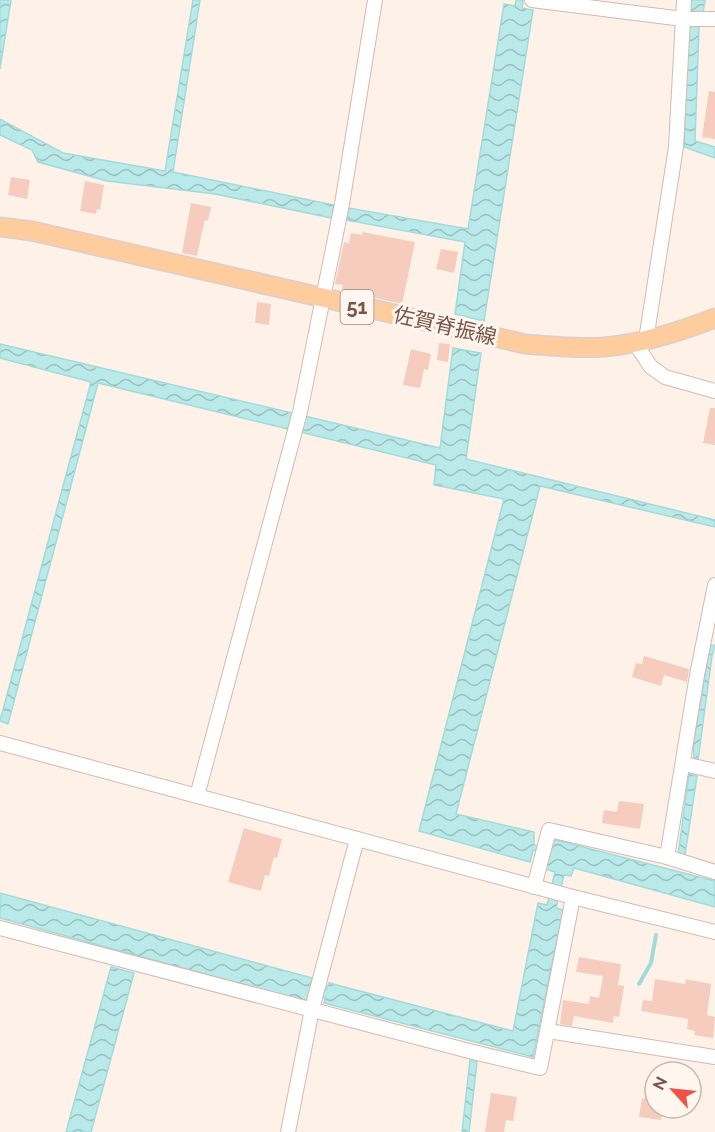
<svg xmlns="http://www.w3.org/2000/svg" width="715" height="1132" viewBox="0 0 715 1132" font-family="Raleway,'Noto Sans JP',sans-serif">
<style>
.water{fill:url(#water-waves);stroke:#a0dbdb;stroke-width:1.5}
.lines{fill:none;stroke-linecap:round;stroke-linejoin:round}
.stream{stroke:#a0dbdb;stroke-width:4}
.building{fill:#f5ccbe}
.minor-casing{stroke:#d3baaf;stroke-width:16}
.major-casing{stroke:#dacfcc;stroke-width:21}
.minor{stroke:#fff;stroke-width:14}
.major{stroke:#ffcc9e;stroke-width:18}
.labels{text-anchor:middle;stroke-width:6;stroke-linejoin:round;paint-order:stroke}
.shield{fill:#fff7ef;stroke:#a2857c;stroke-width:1.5}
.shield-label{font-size:20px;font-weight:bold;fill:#7a544a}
.street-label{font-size:21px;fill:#7a544a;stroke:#fff7ef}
</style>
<defs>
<pattern id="water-waves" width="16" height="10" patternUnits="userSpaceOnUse" patternTransform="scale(1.5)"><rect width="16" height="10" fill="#bae9e9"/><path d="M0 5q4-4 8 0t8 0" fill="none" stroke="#9cbfbf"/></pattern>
</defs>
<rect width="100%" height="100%" fill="#fef2e8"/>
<!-- water -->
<g class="water">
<polygon points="0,0 11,0 0,69"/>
<polygon points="193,0 200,0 173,172 334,205 332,218 215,194 107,181 38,162 32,150 0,135 0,119 63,153 165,171"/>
<polygon points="516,0 523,0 522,8 533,10 484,321 455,314 465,242 346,220 349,208 468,229 504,4 515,6"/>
<polygon points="688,0 705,0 703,13 698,14 696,26 699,27 695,141 715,147 715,158 684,147 687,30 692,26 694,14 687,7"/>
<polygon points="0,344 440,448 453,348 481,353 466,459 715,520 715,527 540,486 456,814 534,832 534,845 550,849 553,841 556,840 715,881 715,907 574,868 571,876 564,875 556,908 563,910 533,1057 324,1003 325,998 309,994 307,1002 0,918 0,893 312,978 310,985 326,990 329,983 513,1031 538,903 547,905 555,872 545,869 550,853 533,850 530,862 419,831 504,499 434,485 436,465 98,383 8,724 0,721 91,382 0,358"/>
<polygon points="715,645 712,656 698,760 694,758 693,745 710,646"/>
<polygon points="689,774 697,776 685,855 678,855"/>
<polygon points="111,967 134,973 91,1132 66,1132"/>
<polygon points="470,1060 477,1062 469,1132 462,1132"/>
</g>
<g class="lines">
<!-- stream -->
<polyline class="stream" points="639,984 651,963 656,935"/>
</g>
<!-- building -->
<g class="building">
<polygon points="709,91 715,92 715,139 702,137"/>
<polygon points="11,177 30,180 27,199 8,195"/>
<polygon points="85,181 104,185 100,210 97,209 96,214 80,211"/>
<polygon points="191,203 211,207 208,221 205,220 202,232 197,256 182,253"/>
<polygon points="362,232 415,242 402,304 342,290 343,285 335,284 344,242 349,243 351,233 362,235"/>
<polygon points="441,249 458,252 454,273 436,269"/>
<polygon points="257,302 271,304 269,325 255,323"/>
<polygon points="439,343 450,344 448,362 437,360"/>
<polygon points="411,349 431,354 428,370 424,369 420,388 403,385"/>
<polygon points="710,408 715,408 715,445 703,443"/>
<polygon points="644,656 689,669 687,682 664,675 661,686 632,677 636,663 642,664"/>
<polygon points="619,801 644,804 640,829 602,823 604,810 617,812"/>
<polygon points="244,828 282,839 277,858 274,857 269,876 265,875 261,891 228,882"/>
<polygon points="579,957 621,964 618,985 624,986 619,1017 614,1016 613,1023 574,1016 572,1026 560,1024 563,1000 589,1004 590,996 599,998 603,976 576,972"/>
<polygon points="655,979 685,984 686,979 711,984 707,1015 715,1017 713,1038 694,1035 695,1031 687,1029 688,1019 641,1011 643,1000 652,1001"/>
<polygon points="649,1076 655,1077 655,1108 663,1108 661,1120 639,1117 642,1098 645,1099"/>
<polygon points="491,1093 517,1097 513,1121 506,1120 504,1132 485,1132"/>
</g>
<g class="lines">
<defs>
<g id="minor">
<polyline points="532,0 683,19 715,19"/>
<polyline points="646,340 676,147 684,0"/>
<polyline points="635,343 651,367 665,377 715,391"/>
<polyline points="0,743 573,897 715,932"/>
<polyline points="684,764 715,771"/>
<polyline points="197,796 300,412 342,204 375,0"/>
<polyline points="667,857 697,675 715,585"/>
<polyline points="534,887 549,830 667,857 715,872"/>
<polyline points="0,928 473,1052 540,1068 573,897"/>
<polyline points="548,1031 715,1057"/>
<polyline points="288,1132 312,1009 357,839"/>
</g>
<path id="major" d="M0,227L32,231L525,344C551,346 578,349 604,347C642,344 679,332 715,318"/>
</defs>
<!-- minor casing -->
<use href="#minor" class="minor-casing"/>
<!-- major casing -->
<use href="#major" class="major-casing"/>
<!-- minor -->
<use href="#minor" class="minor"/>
<!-- major -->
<use href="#major" class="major"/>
</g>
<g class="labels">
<!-- shield labels -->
<rect class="shield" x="340.5" y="290" width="33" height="34" rx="4.5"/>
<g class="shield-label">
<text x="357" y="314">51</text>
</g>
<!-- street labels -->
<g class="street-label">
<text transform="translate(445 326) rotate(13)" y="7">佐賀脊振線</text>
</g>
</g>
<!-- north arrow -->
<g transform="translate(673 1090) rotate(297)"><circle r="28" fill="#fff7ef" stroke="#cab6ad" stroke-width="1.5"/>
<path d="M0-4.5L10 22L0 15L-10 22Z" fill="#ed5447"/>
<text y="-9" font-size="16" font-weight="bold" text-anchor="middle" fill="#7a544a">N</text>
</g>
</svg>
